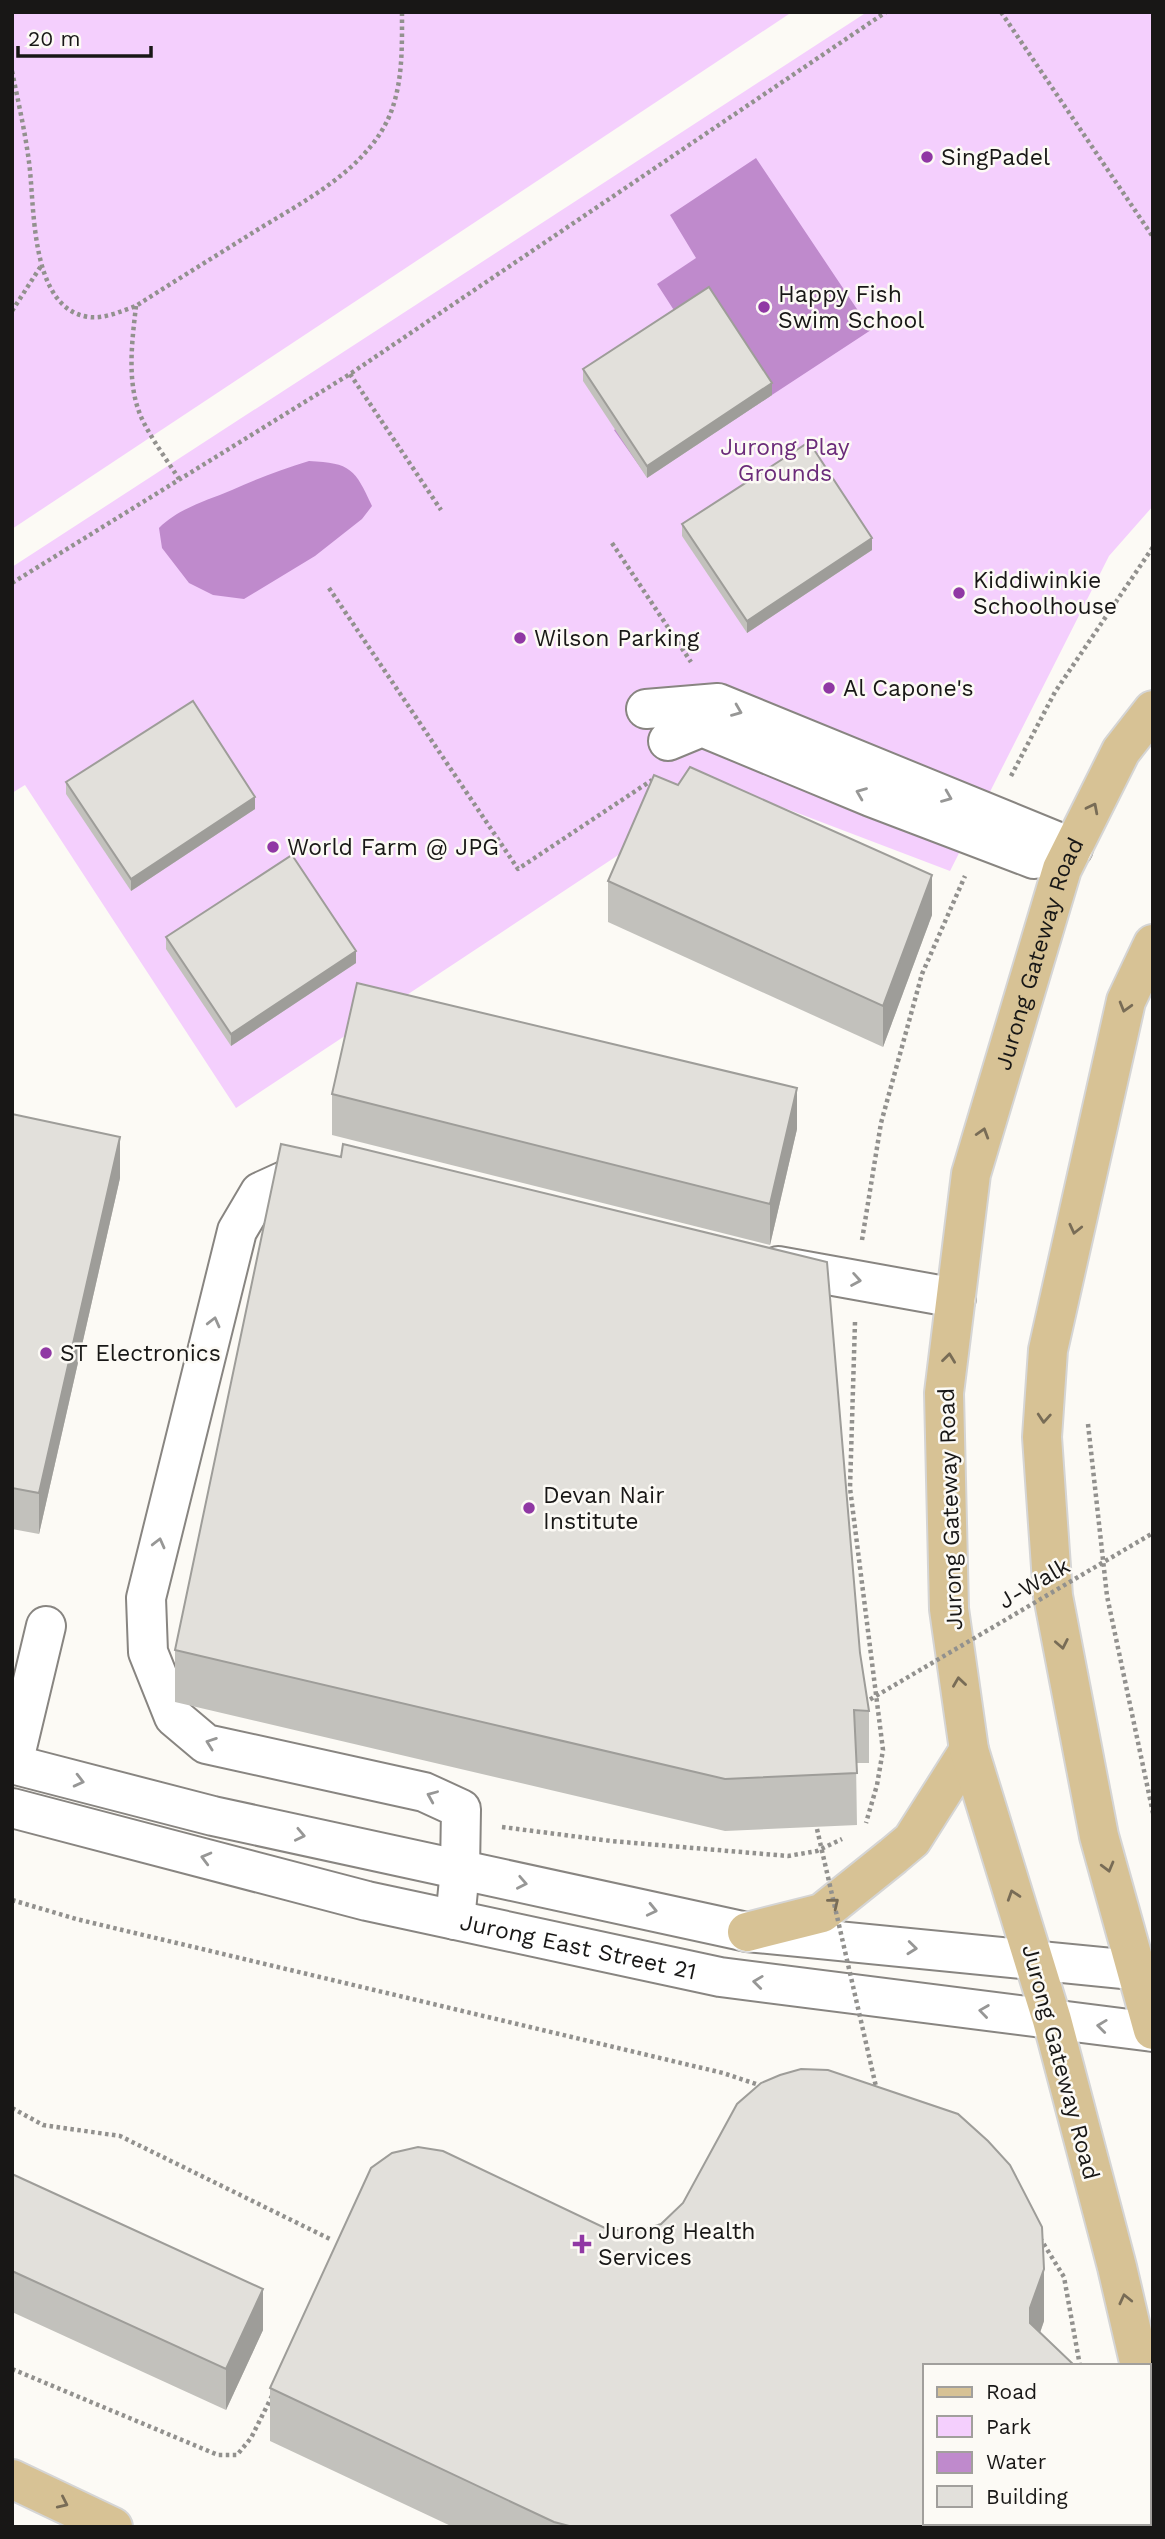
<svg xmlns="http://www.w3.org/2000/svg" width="1165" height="2539" viewBox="0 0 1165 2539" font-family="'Work Sans',sans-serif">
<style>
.green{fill:#f4cffd}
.water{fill:#bf8acc}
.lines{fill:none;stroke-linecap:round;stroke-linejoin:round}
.minor-casing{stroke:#888581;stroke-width:42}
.major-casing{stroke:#d5d5d5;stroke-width:42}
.path{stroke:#92918e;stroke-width:4.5;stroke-dasharray:3.5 3.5;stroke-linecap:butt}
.minor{stroke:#fff;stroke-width:38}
.major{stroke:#d7c295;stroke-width:38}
.path-bridge{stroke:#92918e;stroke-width:4.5;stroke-dasharray:3.5 3.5;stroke-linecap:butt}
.wall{fill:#c2c1bc}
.shaded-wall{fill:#9e9d99}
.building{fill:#e2e0db;stroke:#9e9d99;stroke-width:2}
.oneway{stroke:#979796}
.oneway2{stroke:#786c56}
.poi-dot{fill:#9038a4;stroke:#fcfaf5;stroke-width:2.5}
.labels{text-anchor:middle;stroke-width:5;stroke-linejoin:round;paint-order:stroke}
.poi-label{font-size:23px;fill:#181716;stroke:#fcfaf5;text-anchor:start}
.park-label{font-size:23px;fill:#6b2b7a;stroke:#fcfaf5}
.street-label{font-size:23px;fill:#181716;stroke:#fcfaf5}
</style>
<rect width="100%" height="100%" fill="#fcfaf5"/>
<!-- green -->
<g class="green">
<polygon points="12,12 792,12 12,529"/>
<polygon points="867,12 1153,12 1153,506 1109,556 950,871 724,785 236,1108 25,785 12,793 12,567"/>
</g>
<!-- water -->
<g class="water">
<polygon points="756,158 871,330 647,477 614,430 710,366 657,284 696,258 670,215"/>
<path d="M309,461C351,463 355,469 372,506L362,519L315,556L244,599L213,595L189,583L162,548L159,528C179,508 206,501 232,490C257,479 282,469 309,461Z"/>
</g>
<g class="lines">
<defs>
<g id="minor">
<polyline points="646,709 718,703 1073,848"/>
<polyline points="668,741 702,727 871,797 1034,859"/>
<polyline points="322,1174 295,1176 260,1192 237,1231 146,1598 148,1652 174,1717 206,1744 424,1792 461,1809 460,1870 455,1920"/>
<polyline points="778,1266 956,1298"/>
<polyline points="12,1764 213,1816 747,1932 1153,1972"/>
<polyline points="13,1764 46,1626"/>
<path id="s1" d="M12,1808L367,1901L720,1977L1153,2032"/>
</g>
<g id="major">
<polyline points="1153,944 1126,1001 1048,1350 1042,1437 1053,1596 1099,1836 1153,2030"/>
<polyline points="747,1932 822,1913 893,1856 912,1840 969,1750"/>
<path id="s2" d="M1140,2366L1117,2267L1052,2020L969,1750L949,1609L944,1393L971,1174L1062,869L1121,751L1153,710"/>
<polyline points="1149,2406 1153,2421"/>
<polyline points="12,2479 113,2527"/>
</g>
</defs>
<!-- minor casing -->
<use href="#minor" class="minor-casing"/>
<!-- major casing -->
<use href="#major" class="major-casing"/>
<!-- path -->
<g class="path">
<polyline points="1001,12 1153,237"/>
<path d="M12,71C18,101 25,131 29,162C35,205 29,309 89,317C104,319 122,311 136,306C173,282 211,259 249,235C298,204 364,173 389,117C403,84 402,48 402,12"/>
<path d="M136,306C132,342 126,384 142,419C152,440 167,460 179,479"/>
<polyline points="12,311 41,266"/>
<polyline points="350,374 441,510"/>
<polyline points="612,543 691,662"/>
<polyline points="12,583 350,374 886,12"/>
<polyline points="329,588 518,869 652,780"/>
<polyline points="1011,776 1055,692 1153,547"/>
<polyline points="862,1240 881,1123 922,974 965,876"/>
<polyline points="855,1322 850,1488 883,1750 877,1785 866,1823"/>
<polyline points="1088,1424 1107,1596 1153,1813"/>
<polyline points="502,1827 611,1841 788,1856 817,1851 842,1839"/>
<polyline points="12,1900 76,1919 723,2073 762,2086"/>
<polyline points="12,2108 43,2125 120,2136 332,2240"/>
<polyline points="1040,2238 1064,2277 1080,2366"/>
<polyline points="12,2369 218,2455 237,2455 251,2438 272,2396"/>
<polyline points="1104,2527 1104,2523"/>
</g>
<!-- minor -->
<use href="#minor" class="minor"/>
<!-- major -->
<use href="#major" class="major"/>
<!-- path-bridge -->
<g class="path-bridge">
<polyline points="864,1703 1153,1533"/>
<polyline points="817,1829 877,2091"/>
</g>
</g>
<!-- wall -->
<g class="wall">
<polygon points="583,369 772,395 647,478 583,381"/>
<polygon points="682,524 872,550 747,633 682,536"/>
<polygon points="66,782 255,809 131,891 66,794"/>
<polygon points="608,881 932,915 883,1047 608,922"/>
<polygon points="166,937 356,963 231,1046 166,949"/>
<polygon points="332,1094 797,1129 770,1245 332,1135"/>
<polygon points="12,1114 120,1178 39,1534 12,1529"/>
<polygon points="175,1650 860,1653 869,1711 869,1763 856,1763 857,1825 725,1831 175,1702"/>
<polygon points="12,2174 263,2330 226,2410 12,2312"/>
<polygon points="607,2229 1044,2321 1040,2333 1082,2527 453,2527 270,2441 270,2388"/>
</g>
<!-- shaded-wall -->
<g class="shaded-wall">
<polygon points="772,383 772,395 647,478 647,466"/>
<polygon points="872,538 872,550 747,633 747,621"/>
<polygon points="255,797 255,809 131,891 131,879"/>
<polygon points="932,875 932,915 883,1047 883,1006"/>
<polygon points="356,951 356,963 231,1046 231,1034"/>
<polygon points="797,1088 797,1129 770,1245 770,1204"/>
<polygon points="120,1137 120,1178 39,1534 39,1493"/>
<polygon points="1044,2269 1044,2321 1030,2361 1030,2308"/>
<polygon points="263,2289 263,2330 226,2410 226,2369"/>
</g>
<!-- building -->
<g class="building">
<polygon points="709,287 772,383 647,466 583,369"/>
<polygon points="809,442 872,538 747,621 682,524"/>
<polygon points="193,701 255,797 131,879 66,782"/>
<polygon points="690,767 932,875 883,1006 608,881 654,775 678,785"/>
<polygon points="292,855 356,951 231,1034 166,937"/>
<polygon points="357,983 797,1088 770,1204 332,1094"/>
<polygon points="12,1114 120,1137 39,1493 12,1488"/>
<polygon points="281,1144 341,1157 343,1144 827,1262 860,1653 869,1711 854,1710 857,1773 725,1779 175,1650"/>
<polygon points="801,2069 828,2070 958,2114 988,2141 1010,2165 1042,2227 1044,2269 1030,2308 1030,2323 1075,2366 925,2366 925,2523 1081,2523 1081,2527 573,2527 554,2522 270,2388 371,2168 392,2153 418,2147 443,2151 607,2229 636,2232 661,2224 683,2203 737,2104 761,2083 780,2075"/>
<polygon points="12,2174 263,2289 226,2369 12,2271"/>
</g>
<!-- one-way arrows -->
<defs><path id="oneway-chevron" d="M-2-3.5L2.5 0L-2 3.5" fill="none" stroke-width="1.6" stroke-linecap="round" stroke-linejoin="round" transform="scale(1.75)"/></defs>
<g class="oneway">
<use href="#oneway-chevron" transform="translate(737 711) rotate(22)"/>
<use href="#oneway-chevron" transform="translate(861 793) rotate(-158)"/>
<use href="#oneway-chevron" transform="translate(947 797) rotate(22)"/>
<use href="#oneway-chevron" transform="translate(856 1280) rotate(10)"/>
<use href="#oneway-chevron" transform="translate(214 1322) rotate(-76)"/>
<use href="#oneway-chevron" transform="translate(159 1543) rotate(-76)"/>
<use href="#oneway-chevron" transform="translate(211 1743) rotate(-160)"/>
<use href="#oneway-chevron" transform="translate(79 1781) rotate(14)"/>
<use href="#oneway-chevron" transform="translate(432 1796) rotate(-157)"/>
<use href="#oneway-chevron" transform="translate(300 1835) rotate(12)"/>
<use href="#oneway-chevron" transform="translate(206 1858) rotate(-165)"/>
<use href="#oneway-chevron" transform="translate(522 1883) rotate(11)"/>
<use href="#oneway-chevron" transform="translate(652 1910) rotate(13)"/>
<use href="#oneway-chevron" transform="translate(912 1948) rotate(6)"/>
<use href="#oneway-chevron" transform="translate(758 1982) rotate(-173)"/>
<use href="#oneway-chevron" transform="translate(984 2011) rotate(-172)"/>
<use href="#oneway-chevron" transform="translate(1102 2026) rotate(-173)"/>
</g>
<g class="oneway2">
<use href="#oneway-chevron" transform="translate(1093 808) rotate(-63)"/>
<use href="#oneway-chevron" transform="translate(1125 1007) rotate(106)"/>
<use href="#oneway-chevron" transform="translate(983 1133) rotate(-73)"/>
<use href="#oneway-chevron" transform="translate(1075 1229) rotate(103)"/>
<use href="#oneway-chevron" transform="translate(949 1358) rotate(-83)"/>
<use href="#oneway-chevron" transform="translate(1044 1418) rotate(94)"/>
<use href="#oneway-chevron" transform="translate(1062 1644) rotate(79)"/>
<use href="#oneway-chevron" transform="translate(959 1682) rotate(-98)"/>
<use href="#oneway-chevron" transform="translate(1108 1867) rotate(75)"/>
<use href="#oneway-chevron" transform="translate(1013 1895) rotate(-108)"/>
<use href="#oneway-chevron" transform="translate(834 1903) rotate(-39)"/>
<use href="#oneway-chevron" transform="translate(1125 2299) rotate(-103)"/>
<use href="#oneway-chevron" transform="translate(63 2503) rotate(25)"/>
</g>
<!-- markers -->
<g class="poi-dot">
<circle cx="927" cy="157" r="7"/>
<circle cx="764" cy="307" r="7"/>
<circle cx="959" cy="593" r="7"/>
<circle cx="520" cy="638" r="7"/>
<circle cx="829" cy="688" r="7"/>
<circle cx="273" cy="847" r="7"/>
<circle cx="46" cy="1353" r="7"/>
<circle cx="529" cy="1508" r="7"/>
<path d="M578.5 2233.5h7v7h7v7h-7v7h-7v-7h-7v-7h7z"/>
</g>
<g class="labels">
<!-- poi labels -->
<g class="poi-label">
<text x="941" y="165">SingPadel</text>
<text x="778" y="302">Happy Fish<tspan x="778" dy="26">Swim School</tspan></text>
<text x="973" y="588">Kiddiwinkie<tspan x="973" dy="26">Schoolhouse</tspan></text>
<text x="534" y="646">Wilson Parking</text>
<text x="843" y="696">Al Capone's</text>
<text x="287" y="855">World Farm @ JPG</text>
<text x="60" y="1361">ST Electronics</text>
<text x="543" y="1503">Devan Nair<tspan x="543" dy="26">Institute</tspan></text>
<text x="598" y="2239">Jurong Health<tspan x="598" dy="26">Services</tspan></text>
</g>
<!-- park labels -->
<g class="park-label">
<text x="785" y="455">Jurong Play<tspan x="785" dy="26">Grounds</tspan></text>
</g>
<!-- street labels -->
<g class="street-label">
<text dy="8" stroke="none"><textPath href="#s2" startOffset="1449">Jurong Gateway Road</textPath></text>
<text transform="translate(950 1509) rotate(-92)" y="8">Jurong Gateway Road</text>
<text transform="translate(1034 1583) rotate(-30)" y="8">J-Walk</text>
<text dy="8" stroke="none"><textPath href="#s1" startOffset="583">Jurong East Street 21</textPath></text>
<text transform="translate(1061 2062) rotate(75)" y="8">Jurong Gateway Road</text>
</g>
</g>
<!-- border -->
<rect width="1165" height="2539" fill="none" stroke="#181716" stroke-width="28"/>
<!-- legend -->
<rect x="923" y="2364" width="228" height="161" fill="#fcfaf5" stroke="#a19f9c" stroke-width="2"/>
<rect x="937" y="2387" width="35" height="10" fill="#d7c295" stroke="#a19f9c" stroke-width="2"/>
<text x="986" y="2399" font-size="21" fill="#181716">Road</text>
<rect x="937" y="2416" width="35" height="21" fill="#f4cffd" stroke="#a19f9c" stroke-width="2"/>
<text x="986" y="2434" font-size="21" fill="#181716">Park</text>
<rect x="937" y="2452" width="35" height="21" fill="#bf8acc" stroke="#a19f9c" stroke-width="2"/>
<text x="986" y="2469" font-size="21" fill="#181716">Water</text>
<rect x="937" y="2486" width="35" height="21" fill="#e2e0db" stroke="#a19f9c" stroke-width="2"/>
<text x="986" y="2504" font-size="21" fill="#181716">Building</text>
<!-- scale -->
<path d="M18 46v10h133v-10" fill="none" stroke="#181716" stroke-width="3.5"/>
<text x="28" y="46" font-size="21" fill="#181716" stroke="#fcfaf5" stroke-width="5" paint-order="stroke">20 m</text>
</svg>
